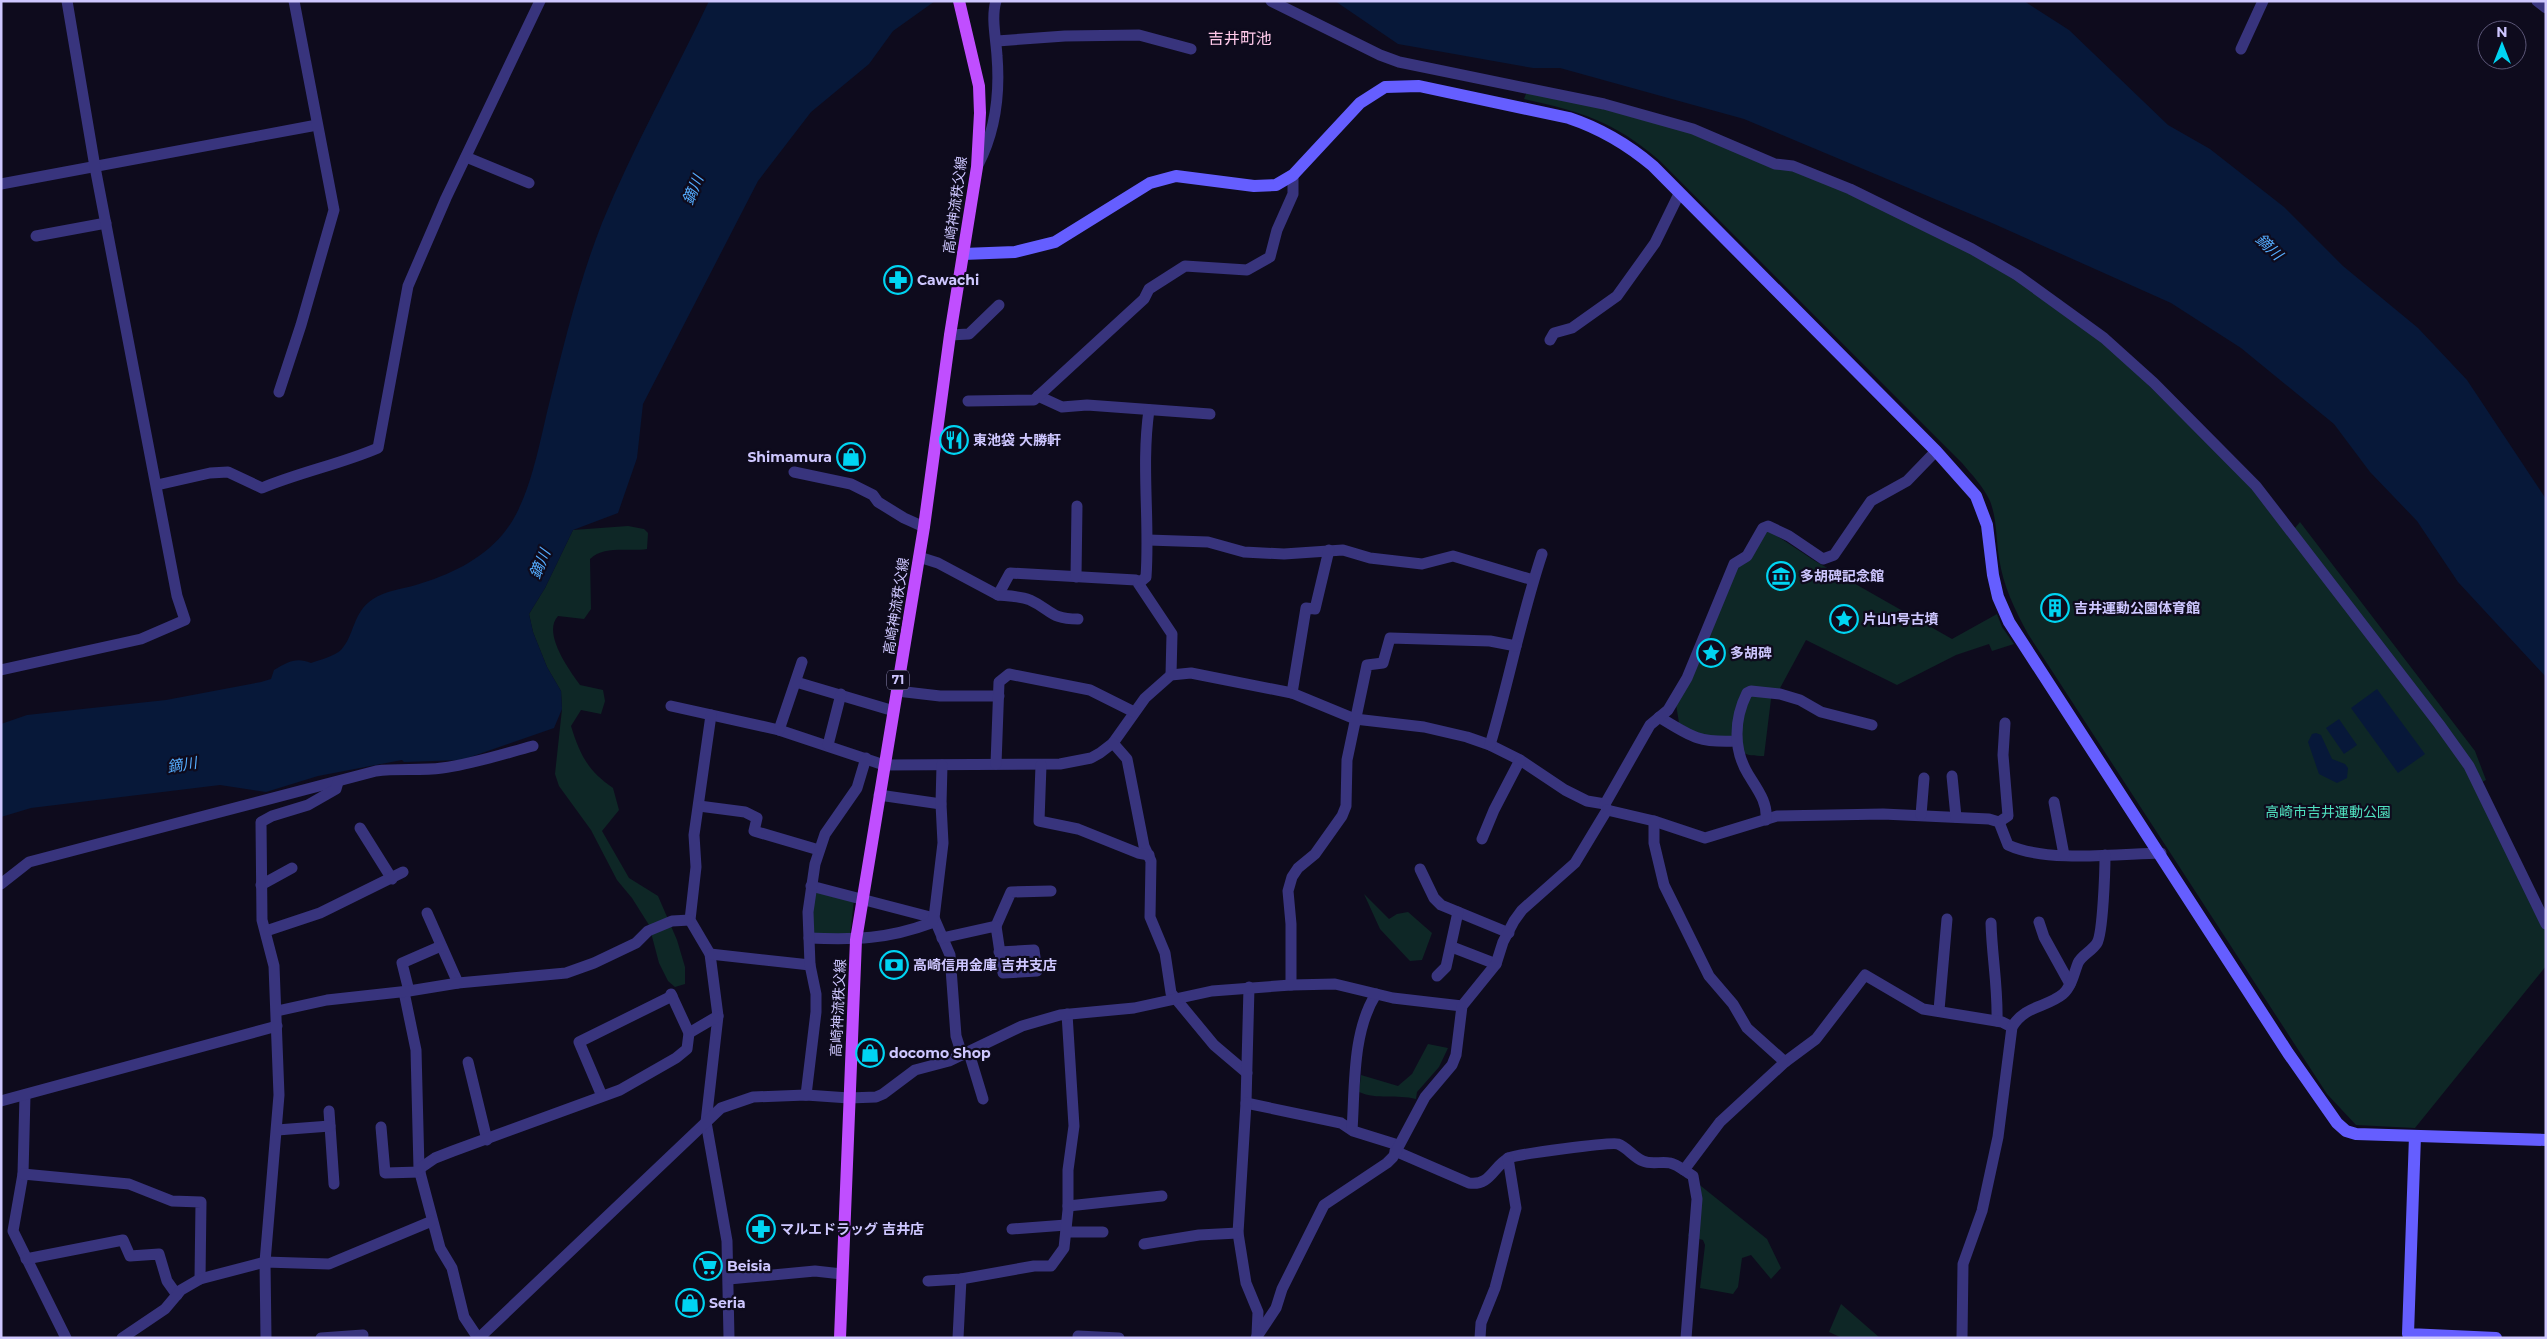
<svg xmlns="http://www.w3.org/2000/svg" width="2547" height="1339" viewBox="0 0 2547 1339" font-family="Montserrat,'Noto Sans JP',sans-serif">
<style>
.green{fill:#0e2726}
.water{fill:#071839}
.lines{fill:none;stroke-linecap:round;stroke-linejoin:round}
.street{stroke:#38347d;stroke-width:11}
.secondary{stroke:#655eff;stroke-width:12}
.primary{stroke:#c04eff;stroke-width:12}
.labels{text-anchor:middle;stroke-width:4.5;stroke-linejoin:round;paint-order:stroke}
.shield{fill:#0e0b1d;stroke:#948fbb;stroke-width:1}
.shield-label{font-size:12px;font-weight:bold;fill:#cec7ff}
.street-label{font-size:14px;fill:#cec7ff;stroke:#0e0b1d}
.poi-label{font-size:14px;font-weight:bold;fill:#cec7ff;stroke:#0e0b1d;text-anchor:start}
.park-label{font-size:14px;fill:#50e1c0;stroke:#0e0b1d}
.water-label{font-size:15px;font-style:italic;fill:#55adff;stroke:#0e0b1d}
.quarter-label{font-size:16px;fill:#ffc9ea;stroke:#0e0b1d}
</style>
<rect width="100%" height="100%" fill="#0e0b1d"/>
<!-- green -->
<g class="green">
<path d="M1529,86L1604,102L1776,160L1796,162L2061,300L2295,528L2300,522L2475,751L2486,780L2482,782L2546,914V966L2415,1128L2356,1125L2327,1094L2028,634C2015,610 2003,586 1999,558C1996,539 1997,519 1990,501C1983,486 1972,475 1962,463L1659,160C1613,121 1582,112 1524,99Z"/>
<path d="M628,526L644,529L648,533L647,549C629,552 604,545 590,559L591,609L584,619L558,616C542,633 569,670 580,685L603,690L605,701L601,714L581,710L571,726C580,755 588,771 613,788L619,810L602,831L629,878L658,896L677,940L685,967V984L675,987L668,981L659,963L649,925L632,898L617,880L591,830L559,786L555,774L562,709L561,691L547,667L533,632L529,614L545,588L573,530Z"/>
<path d="M1768,530L1815,561L1952,639L1997,614L2002,627L2014,644L1992,651L1989,644L1956,655L1897,685L1806,640L1779,690L1772,691L1764,756C1743,756 1742,753 1728,739H1706L1679,723L1676,704L1737,567Z"/>
<polygon points="817,890 854,899 850,937 812,934 813,893"/>
<polygon points="1364,894 1389,919 1397,914 1408,912 1432,933 1422,960 1410,961 1380,929"/>
<path d="M1428,1044L1448,1048L1439,1067L1417,1092L1416,1099C1397,1094 1377,1100 1359,1092L1361,1075L1398,1086L1412,1074Z"/>
<polygon points="1696,1182 1767,1239 1781,1268 1771,1279 1751,1255 1742,1258 1738,1287 1733,1294 1700,1288 1705,1245 1703,1240 1688,1236 1694,1213"/>
<polygon points="1841,1304 1880,1338 1842,1338 1829,1332"/>
</g>
<!-- water -->
<g class="water">
<path d="M709,1H935L893,31L869,64L811,112L758,181L643,404L637,458L618,513L573,530L545,588L529,614L533,632L547,667L561,691L562,709L554,728L462,760L404,762L402,760L318,776L266,792L220,785L31,808L1,817V724L27,715L166,700L261,682L271,679L274,670C288,662 296,657 311,663C320,660 334,656 341,650C355,635 352,613 373,599C385,591 402,589 416,585C449,575 480,561 503,534C530,502 539,444 549,404C564,344 579,281 602,223C633,147 674,75 709,1Z"/>
<polygon points="1335,1 2024,1 2069,30 2168,125 2210,149 2284,207 2343,266 2418,328 2467,380 2546,499 2546,677 2458,582 2417,521 2370,472 2334,424 2241,348 2171,303 1992,223 1744,119 1560,68 1533,68 1398,44"/>
<polygon points="2377,689 2425,754 2398,773 2351,708"/>
<polygon points="2339,719 2357,745 2344,754 2326,728"/>
<polygon points="2316,733 2321,735 2332,759 2345,764 2348,768 2347,778 2337,783 2319,774 2308,742 2312,734"/>
</g>
<g class="lines">
<!-- street -->
<g class="street">
<polyline points="1271,1 1380,55 1399,62 1604,104 1693,129 1775,164 1793,166 1850,189 1972,249 2017,275 2104,338 2154,383 2256,486 2439,724 2469,766 2546,924"/>
<polyline points="2537,1 2546,8"/>
<polyline points="997,41 1065,36 1139,35 1191,49"/>
<polyline points="2241,49 2263,1"/>
<polyline points="466,157 529,183"/>
<path d="M978,165C995,132 1000,93 997,56C996,39 991,17 996,1"/>
<polyline points="1,184 317,125"/>
<polyline points="36,236 106,223"/>
<polyline points="950,335 969,334 999,305"/>
<polyline points="1550,340 1554,333 1572,328 1617,296 1655,243 1679,194"/>
<polyline points="279,392 301,325 334,210 294,1"/>
<polyline points="1038,396 1062,407 1087,405 1210,414"/>
<polyline points="968,401 1034,400 1144,299 1149,289 1185,266 1247,270 1270,257 1277,230 1293,194 1293,175"/>
<polyline points="794,472 851,484 873,495 878,502 904,518 924,527"/>
<path d="M157,485L210,473L228,472L262,488C300,472 341,464 378,448L408,286L446,198L540,1"/>
<polyline points="1148,540 1208,542 1244,552 1284,554 1343,550 1370,558 1422,564 1453,556 1533,580"/>
<polyline points="919,557 938,563 998,595 1010,573 1136,580 1172,634 1171,675"/>
<polyline points="1076,577 1077,506"/>
<path d="M1139,583L1146,577C1150,521 1141,466 1149,410"/>
<path d="M998,595C1009,596 1020,596 1030,600C1052,610 1050,619 1078,619"/>
<polyline points="1,670 141,639 185,620 177,596 95,167 67,1"/>
<polyline points="796,682 894,711"/>
<polyline points="897,691 940,696 999,696"/>
<polyline points="1292,693 1306,608 1315,609 1329,550"/>
<path d="M671,706L779,730L884,765L1060,764L1091,758L1100,753L1113,743L1145,698L1171,675L1191,673L1292,693L1355,719L1424,727L1467,737L1490,745L1520,760L1565,790L1587,801L1605,804L1607,810L1654,821L1705,838L1777,816L1883,814L1989,819L1999,822L2008,845C2047,863 2118,854 2161,853"/>
<polyline points="711,715 694,835 696,867 690,920 710,954 718,1016 706,1122 727,1241 729,1338"/>
<path d="M1659,717C1690,736 1698,743 1736,741"/>
<polyline points="779,730 802,662"/>
<polyline points="1113,743 1127,759 1144,846 1151,861 1150,917 1165,953 1171,993 1214,1045 1247,1073"/>
<polyline points="828,745 841,694"/>
<path d="M1490,745C1509,681 1521,617 1542,554"/>
<polyline points="996,764 999,682 1009,674 1090,690 1134,712"/>
<polyline points="1041,765 1039,821 1078,829 1138,853 1149,855"/>
<polyline points="1952,776 1956,817"/>
<polyline points="879,795 941,804"/>
<polyline points="2054,802 2064,855"/>
<polyline points="1605,804 1650,725 1668,710 1687,678 1734,564 1747,556 1763,528 1768,526 1789,536 1823,559 1834,555 1871,501 1907,481 1936,451"/>
<polyline points="699,806 745,812 757,818 754,831 819,850"/>
<polyline points="1921,815 1924,778"/>
<path d="M1766,820C1768,802 1757,789 1748,774C1733,749 1734,719 1747,693L1751,691L1780,694L1800,700L1821,712L1872,725"/>
<polyline points="1654,821 1654,843 1664,885 1709,976 1733,1004 1747,1028 1785,1062"/>
<polyline points="1999,822 2008,816 2003,755 2005,723"/>
<polyline points="360,828 392,879"/>
<polyline points="1482,839 1494,810 1520,760"/>
<polyline points="1420,869 1434,898 1441,905 1509,933"/>
<path d="M1,884L29,862L376,771C398,768 420,771 442,768C473,764 503,754 533,746"/>
<polyline points="261,885 292,868"/>
<polyline points="811,886 934,918 950,955 956,1036 962,1055"/>
<polyline points="427,913 458,983"/>
<polyline points="2039,922 2044,937 2070,984"/>
<path d="M1991,923C1992,957 1998,987 1997,1021"/>
<polyline points="996,926 1011,892 1051,891"/>
<polyline points="266,931 320,913 403,872"/>
<path d="M809,938C855,940 888,939 931,923L934,918L943,843L941,804L942,765"/>
<polyline points="942,938 996,926 1003,973 1037,971 1034,950 999,952"/>
<polyline points="1452,947 1496,964"/>
<polyline points="710,954 810,965"/>
<polyline points="1437,976 1446,967 1458,912"/>
<polyline points="1291,985 1291,924 1288,891 1292,877 1298,868 1315,854 1342,816 1346,806 1347,760 1367,665 1383,663 1390,638 1490,641 1516,646"/>
<polyline points="1249,987 1246,1103 1341,1123 1353,1131 1398,1145"/>
<polyline points="409,991 402,963 441,946"/>
<polyline points="404,992 416,1050 419,1169 440,1248 452,1268 464,1317 478,1338"/>
<polyline points="1939,1010 1947,919"/>
<polyline points="277,1011 327,1000 409,991 458,983 566,973 594,963 636,943 648,931 672,921 690,920"/>
<polyline points="689,1033 718,1016"/>
<polyline points="969,1053 983,1099"/>
<polyline points="468,1062 487,1140"/>
<polyline points="25,1095 23,1174 13,1231 66,1338"/>
<polyline points="806,1095 816,1012 816,994 810,965 808,912 815,864 825,834 857,788 866,758"/>
<polyline points="602,1096 579,1042 672,996"/>
<polyline points="1,1101 277,1026"/>
<polyline points="1246,1103 1238,1233 1246,1283 1258,1312 1257,1335"/>
<polyline points="329,1111 334,1184"/>
<polyline points="381,1127 385,1173 420,1172"/>
<polyline points="277,1130 330,1126"/>
<path d="M1352,1130C1355,1087 1352,1032 1376,994"/>
<path d="M1395,1151L1469,1183C1491,1186 1493,1166 1509,1158C1517,1154 1611,1142 1618,1144C1627,1147 1634,1158 1643,1161C1652,1165 1661,1161 1670,1163C1677,1164 1686,1172 1693,1176L1697,1199L1686,1338"/>
<polyline points="419,1169 435,1158 453,1151 620,1090 676,1058 687,1049 689,1033 671,994"/>
<polyline points="1684,1170 1720,1122 1785,1062 1816,1039 1865,975 1923,1009 2002,1022 2012,1027"/>
<polyline points="23,1174 129,1184 172,1201 201,1202 200,1279"/>
<polyline points="1068,1206 1162,1196"/>
<polyline points="1012,1229 1066,1225"/>
<polyline points="1066,1232 1103,1232"/>
<polyline points="1144,1244 1199,1235 1238,1233"/>
<polyline points="26,1259 123,1240 130,1256 159,1254 167,1281 177,1295"/>
<polyline points="729,1279 815,1271 842,1274"/>
<polyline points="928,1281 961,1279 1034,1266 1051,1266 1064,1248 1068,1210 1068,1170 1074,1126 1067,1014"/>
<polyline points="1078,1336 1119,1338"/>
<polyline points="122,1338 165,1309 181,1290 200,1279 265,1262 329,1264 432,1221"/>
<polyline points="266,1338 265,1262 279,1095 274,966 262,920 261,822 272,816 308,805 336,789 338,782"/>
<polyline points="321,1338 363,1335"/>
<polyline points="479,1338 721,1108 753,1097 806,1095 849,1098 876,1097 883,1094 915,1070 949,1061 1022,1026 1060,1015 1134,1008 1212,991 1291,985 1335,984 1393,998 1462,1006"/>
<polyline points="958,1338 961,1279"/>
<polyline points="1256,1338 1276,1308 1282,1289 1324,1205 1387,1163 1393,1157 1425,1097 1452,1065 1456,1055 1462,1006 1496,964 1503,942 1514,921 1522,910 1575,863 1607,810"/>
<polyline points="1480,1338 1481,1323 1495,1288 1516,1208 1508,1158"/>
<path d="M1962,1338L1963,1264L1982,1211L1998,1137L2012,1027C2025,1005 2046,1008 2063,994C2072,986 2074,973 2078,963C2082,955 2092,951 2097,943C2103,933 2105,870 2105,855"/>
</g>
<!-- secondary -->
<g class="secondary">
<path d="M963,254L1015,252L1055,242L1150,183L1176,176L1254,186L1276,185L1293,175L1360,103L1385,87L1419,86L1569,118C1602,129 1627,144 1653,166L1936,451L1976,496L1987,525L1993,575L1998,597L2009,622L2288,1053L2337,1123L2346,1131L2356,1134L2546,1140"/>
<polyline points="2415,1136 2408,1334 2496,1338"/>
</g>
<!-- primary -->
<polyline class="primary" points="840,1338 856,940 924,527 950,335 977,167 980,113 979,86 959,1"/>
</g>
<!-- icons -->
<defs>
<symbol id="pharmacy-ring" viewBox="-11 -11 22 22"><circle r="9.5" fill="#0e0b1d" stroke="#00d4f2" stroke-width="1.5"/><path d="M-2-6h4v4h4v4h-4v4h-4v-4h-4v-4h4Z" fill="#00d4f2"/></symbol>
<symbol id="restaurant-ring" viewBox="-11 -11 22 22"><circle r="9.5" fill="#0e0b1d" stroke="#00d4f2" stroke-width="1.5"/><path d="M-5-6h1v4h1v-4h1v4h1v-4h1v5L-1.5 .5V6h-2V.5L-5-1ZM5-6V6H3V1.5H1.5Q1.5-4 5-6Z" fill="#00d4f2"/></symbol>
<symbol id="shop-ring" viewBox="-11 -11 22 22"><circle r="9.5" fill="#0e0b1d" stroke="#00d4f2" stroke-width="1.5"/><path d="M-5-2.5h2.3a2.7 3.5 0 0 1 5.4 0H5L5.5 6h-11ZM-1.5-2.5h3a1.5 2.3 0 0 0-3 0Z" fill="#00d4f2"/></symbol>
<symbol id="museum-ring" viewBox="-11 -11 22 22"><circle r="9.5" fill="#0e0b1d" stroke="#00d4f2" stroke-width="1.5"/><path d="M0-6L6-3V-2H-6V-3ZM-5-1h2V3h-2ZM-1-1h2V3h-2ZM3-1h2V3H3ZM-6 4H6V6H-6Z" fill="#00d4f2"/></symbol>
<symbol id="building-ring" viewBox="-11 -11 22 22"><circle r="9.5" fill="#0e0b1d" stroke="#00d4f2" stroke-width="1.5"/><path d="M-4-6H4V6H1V3H-1V6H-4ZM-2.5-4.3h1.7v1.8h-1.7ZM.8-4.3h1.7v1.8H.8ZM-2.5-1h1.7V.8h-1.7ZM.8-1h1.7V.8H.8Z" fill="#00d4f2"/></symbol>
<symbol id="sight-ring" viewBox="-11 -11 22 22"><circle r="9.5" fill="#0e0b1d" stroke="#00d4f2" stroke-width="1.5"/><path d="M0-6L1.8-2.2L6-1.7L2.9 1.2L3.7 5.4L0 3.3L-3.7 5.4L-2.9 1.2L-6-1.7L-1.8-2.2Z" fill="#00d4f2"/></symbol>
<symbol id="bank-ring" viewBox="-11 -11 22 22"><circle r="9.5" fill="#0e0b1d" stroke="#00d4f2" stroke-width="1.5"/><path d="M-6-4H6V4H-6ZM0-2.3a2.3 2.3 0 1 0 0 4.6a2.3 2.3 0 1 0 0-4.6Z" fill="#00d4f2"/></symbol>
<symbol id="supermarket-ring" viewBox="-11 -11 22 22"><circle r="9.5" fill="#0e0b1d" stroke="#00d4f2" stroke-width="1.5"/><path d="M-6-5.5h2.5l.6 2H6L4.5 2H-2.5L-4.4-4H-6ZM-1.5 3.2a1.3 1.3 0 1 0 .1 0ZM3 3.2a1.3 1.3 0 1 0 .1 0Z" fill="#00d4f2"/></symbol>
</defs>
<g fill-rule="evenodd">
<use href="#pharmacy-ring" x="882" y="264" width="32" height="32"/>
<use href="#restaurant-ring" x="938" y="424" width="32" height="32"/>
<use href="#shop-ring" x="835" y="441" width="32" height="32"/>
<use href="#museum-ring" x="1765" y="560" width="32" height="32"/>
<use href="#building-ring" x="2039" y="592" width="32" height="32"/>
<use href="#sight-ring" x="1828" y="603" width="32" height="32"/>
<use href="#sight-ring" x="1695" y="637" width="32" height="32"/>
<use href="#bank-ring" x="878" y="949" width="32" height="32"/>
<use href="#shop-ring" x="854" y="1037" width="32" height="32"/>
<use href="#pharmacy-ring" x="745" y="1213" width="32" height="32"/>
<use href="#supermarket-ring" x="692" y="1250" width="32" height="32"/>
<use href="#shop-ring" x="674" y="1287" width="32" height="32"/>
</g>
<g class="labels">
<!-- shield labels -->
<rect class="shield" x="887" y="670.5" width="22" height="19" rx="4"/>
<g class="shield-label">
<text x="898" y="684">71</text>
</g>
<!-- street labels -->
<g class="street-label">
<text transform="translate(955 205) rotate(-82)" y="5">高崎神流秩父線</text>
<text transform="translate(896 606) rotate(-81)" y="5">高崎神流秩父線</text>
<text transform="translate(838 1008) rotate(-87)" y="5">高崎神流秩父線</text>
</g>
<!-- poi labels -->
<g class="poi-label">
<text x="917" y="285">Cawachi</text>
<text x="973" y="445">東池袋 大勝軒</text>
<text x="832" y="462" text-anchor="end">Shimamura</text>
<text x="1800" y="581">多胡碑記念館</text>
<text x="2074" y="613">吉井運動公園体育館</text>
<text x="1863" y="624">片山1号古墳</text>
<text x="1730" y="658">多胡碑</text>
<text x="913" y="970">高崎信用金庫 吉井支店</text>
<text x="889" y="1058">docomo Shop</text>
<text x="780" y="1234">マルエドラッグ 吉井店</text>
<text x="727" y="1271">Beisia</text>
<text x="709" y="1308">Seria</text>
</g>
<!-- park labels -->
<g class="park-label">
<text x="2328" y="817">高崎市吉井運動公園</text>
</g>
<!-- water labels -->
<g class="water-label">
<text transform="translate(693 190) rotate(-68)" y="5">鏑川</text>
<text transform="translate(2269 247) rotate(44)" y="5">鏑川</text>
<text transform="translate(540 564) rotate(-68)" y="5">鏑川</text>
<text transform="translate(182 765) rotate(-9)" y="5">鏑川</text>
</g>
<!-- quarter labels -->
<g class="quarter-label">
<text x="1240" y="44">吉井町池</text>
</g>
</g>
<!-- border -->
<rect width="2547" height="1339" fill="none" stroke="#cec7ff" stroke-width="5"/>
<!-- north arrow -->
<g transform="translate(2502 45)"><circle r="24" fill="#0e0b1d" stroke="#5b5677"/>
<path d="M0-4L9 19L0 12L-9 19Z" fill="#00d4f2"/>
<text y="-8" font-size="14" font-weight="bold" text-anchor="middle" fill="#cec7ff">N</text>
</g>
</svg>
